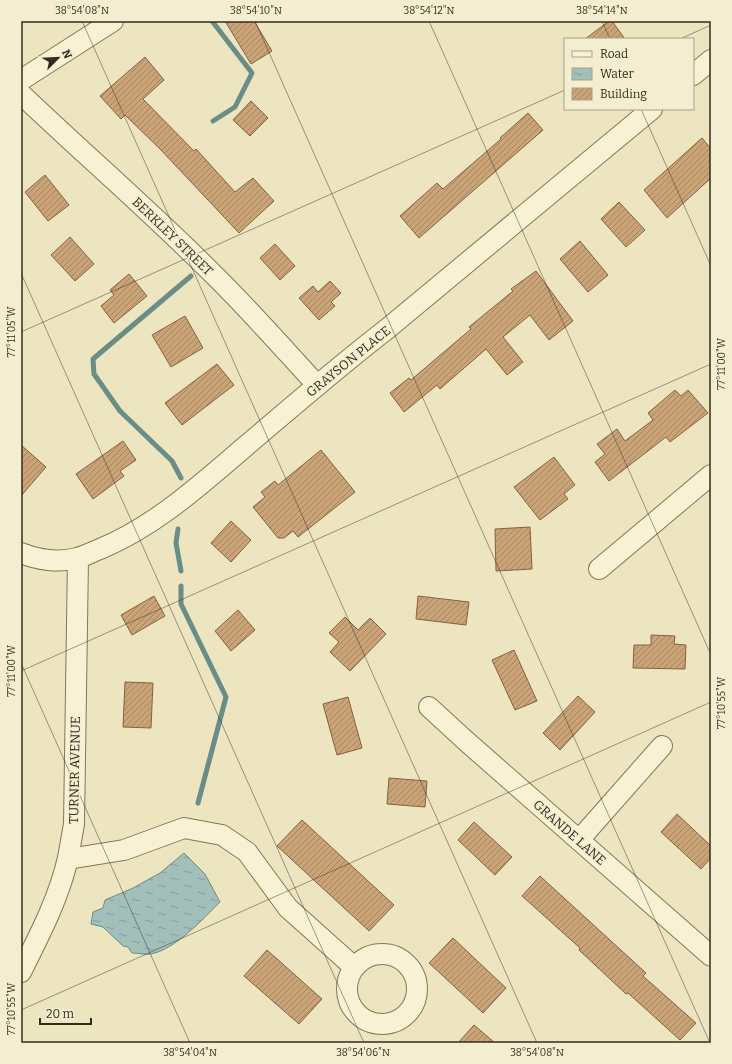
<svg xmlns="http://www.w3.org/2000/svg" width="732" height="1064" viewBox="0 0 732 1064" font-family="Bitter,serif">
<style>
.water{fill:url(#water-ripples);stroke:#6a8d88}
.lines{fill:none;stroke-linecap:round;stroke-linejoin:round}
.stream{stroke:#6a8d88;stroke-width:5}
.building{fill:url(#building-hatch);stroke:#84623f}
.minor-casing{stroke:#867658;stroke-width:22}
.minor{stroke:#f8f1d3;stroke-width:20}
.ticks{fill:none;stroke:#352b1d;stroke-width:1;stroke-opacity:0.45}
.labels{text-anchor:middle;stroke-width:3;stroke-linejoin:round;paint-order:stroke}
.street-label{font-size:13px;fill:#352b1d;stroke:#f4eed0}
.neatline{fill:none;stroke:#352b1d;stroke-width:1.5}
.ticks-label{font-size:10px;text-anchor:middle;fill:#352b1d}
</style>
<defs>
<pattern id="water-ripples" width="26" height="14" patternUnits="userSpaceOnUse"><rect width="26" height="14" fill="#a3bfba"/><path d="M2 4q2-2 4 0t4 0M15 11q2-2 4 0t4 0" fill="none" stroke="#869b97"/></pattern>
<pattern id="building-hatch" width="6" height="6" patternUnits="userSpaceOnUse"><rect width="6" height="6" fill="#caa377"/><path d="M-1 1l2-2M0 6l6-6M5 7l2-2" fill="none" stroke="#a58561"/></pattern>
</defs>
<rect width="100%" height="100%" fill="#ede5c0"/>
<!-- water -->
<path class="water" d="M184,853L205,874L220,902C203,919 176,949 151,954C146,955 138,953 132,953L128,947L123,946L103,927L91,924L93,912L103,908L105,900L133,888L160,873Z"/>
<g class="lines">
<!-- stream -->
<g class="stream">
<polyline points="212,21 252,73 235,107 213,121"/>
<polyline points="181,478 172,461 120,411 94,374 93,359 191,276"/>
<polyline points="178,529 176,543 181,571"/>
<polyline points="181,586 181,604 226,697 198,803"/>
</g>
</g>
<!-- building -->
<g class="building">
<polygon points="225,21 254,21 272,51 251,64"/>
<polygon points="609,21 612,21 625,39 585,39"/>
<polygon points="145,57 164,80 143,99 194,151 196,149 235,192 253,178 274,201 239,233 160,149 125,115 121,119 100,96"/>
<polygon points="251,101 268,118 250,136 233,120"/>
<polygon points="528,113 543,130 419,238 400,216 437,183 443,189 501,139 500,138"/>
<polygon points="702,138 711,149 711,178 667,218 644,190"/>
<polygon points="45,175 69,205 48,221 25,192"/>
<polygon points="619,202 645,230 626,247 601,219"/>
<polygon points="70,237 94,264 75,281 51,255"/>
<polygon points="580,241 608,275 588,292 560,259"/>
<polygon points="275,244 295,266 280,280 260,258"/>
<polygon points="536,271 573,321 549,340 530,315 503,337 523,362 507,375 486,349 440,389 437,385 404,412 390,393 409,378 411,380 471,329 469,327 513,291 511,289"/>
<polygon points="129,274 147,296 114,323 101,306 114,295 110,290"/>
<polygon points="330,281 341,293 331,302 335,306 319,320 299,298 313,286 318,292"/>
<polygon points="185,316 203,348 171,367 152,335"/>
<polygon points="217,364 234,385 182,425 165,403"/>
<polygon points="675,390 681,396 688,390 708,413 670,442 666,437 609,481 595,462 605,454 597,444 617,429 625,441 653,420 648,413"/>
<polygon points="123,441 136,460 120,471 124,476 93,499 76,474"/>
<polygon points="21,445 46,467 21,496"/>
<polygon points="321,450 355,492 298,537 293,531 284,538 278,538 253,507 265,497 261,492 275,481 278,485"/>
<polygon points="554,457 575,485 564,494 568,499 540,520 514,487"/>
<polygon points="231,521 251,540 231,562 211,543"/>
<polygon points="530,527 532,569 496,571 495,529"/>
<polygon points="154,596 165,616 132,635 121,615"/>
<polygon points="418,596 469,602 466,625 416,619"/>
<polygon points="238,610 255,630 231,651 215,631"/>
<polygon points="345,617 358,630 370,618 386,634 350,671 330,652 339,642 329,633"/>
<polygon points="651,635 675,636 674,644 686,645 685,669 633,668 634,645 651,645"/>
<polygon points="514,650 537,701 515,710 492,660"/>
<polygon points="125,682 153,683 151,728 123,727"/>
<polygon points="578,696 595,712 560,750 543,733"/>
<polygon points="348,697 362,748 337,755 323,704"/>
<polygon points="389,778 427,781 425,807 387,804"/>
<polygon points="677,814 711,846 711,858 701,869 661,832"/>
<polygon points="302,820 394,905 369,931 277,846"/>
<polygon points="474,822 512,857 495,875 458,840"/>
<polygon points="540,876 646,973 643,976 696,1023 680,1040 628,993 626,994 579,950 580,948 522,896"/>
<polygon points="453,938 506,988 483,1013 429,963"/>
<polygon points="267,950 322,999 299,1024 244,976"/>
<polygon points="474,1025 495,1043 458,1043"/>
</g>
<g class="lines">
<defs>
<g id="minor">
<polyline points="693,75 711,60"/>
<polyline points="21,80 113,21"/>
<path d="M21,94C84,154 150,211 211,272C248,308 282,347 317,385"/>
<path d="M21,553C38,560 59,563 77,558C85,556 92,552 100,549C156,526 201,484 247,445C293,406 339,366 387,329L652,109"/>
<polyline points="599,569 711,475"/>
<polyline points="429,707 466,741 711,956"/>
<polyline points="579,840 662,746"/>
<polyline points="68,859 124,850 184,828 222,835 247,852 288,908 354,967"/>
<circle cx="382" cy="989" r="35"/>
<path d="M21,972C39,936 59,898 68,858C70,847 72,835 74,824L78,558"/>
</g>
</defs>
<!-- minor casing -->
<use href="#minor" class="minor-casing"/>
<!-- minor -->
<use href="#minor" class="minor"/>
</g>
<!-- ticks -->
<path class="ticks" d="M82,21L537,1043M255,21L710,1043M429,21L711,655M602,21L610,39M680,39L711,25M641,109L711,266M21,273L364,1043M21,332L565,90M21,663L190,1043M21,671L711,364M21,1010L711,702M707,1043L711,1041"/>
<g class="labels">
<!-- street labels -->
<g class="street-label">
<text transform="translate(173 236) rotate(44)" y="5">BERKLEY STREET</text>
<text transform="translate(348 361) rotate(-39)" y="5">GRAYSON PLACE</text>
<text transform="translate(74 770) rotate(-89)" y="5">TURNER AVENUE</text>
<text transform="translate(570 832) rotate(41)" y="5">GRANDE LANE</text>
</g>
</g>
<!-- border -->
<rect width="732" height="1064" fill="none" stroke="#f4eed0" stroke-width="44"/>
<!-- legend -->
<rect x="564" y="38" width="130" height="72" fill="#f4eed0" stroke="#a8a088"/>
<rect x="572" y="51" width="20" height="6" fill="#f8f1d3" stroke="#a8a088"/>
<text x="600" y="58" font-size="12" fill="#352b1d">Road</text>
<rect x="572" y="68" width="20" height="12" fill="url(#water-ripples)" stroke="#a8a088"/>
<text x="600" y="78" font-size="12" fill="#352b1d">Water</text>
<rect x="572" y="88" width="20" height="12" fill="url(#building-hatch)" stroke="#a8a088"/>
<text x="600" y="98" font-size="12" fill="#352b1d">Building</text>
<!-- north arrow -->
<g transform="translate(58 58) rotate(66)" stroke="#f4eed0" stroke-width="3" paint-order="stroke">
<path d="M0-3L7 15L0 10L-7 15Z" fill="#352b1d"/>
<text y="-6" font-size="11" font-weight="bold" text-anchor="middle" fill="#352b1d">N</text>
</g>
<!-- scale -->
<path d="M40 1018v6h51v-6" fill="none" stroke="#352b1d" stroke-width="2"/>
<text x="46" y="1018" font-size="12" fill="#352b1d" stroke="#f4eed0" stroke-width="3" paint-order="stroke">20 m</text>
<rect x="22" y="22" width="688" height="1020" class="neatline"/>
<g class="ticks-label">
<text x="82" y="14">38°54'08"N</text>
<text x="256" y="14">38°54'10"N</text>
<text x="429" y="14">38°54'12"N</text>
<text x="602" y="14">38°54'14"N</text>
<text transform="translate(11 332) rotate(-90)" y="4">77°11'05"W</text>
<text transform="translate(721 364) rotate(-90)" y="4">77°11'00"W</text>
<text transform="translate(11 671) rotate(-90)" y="4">77°11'00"W</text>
<text transform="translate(721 703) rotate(-90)" y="4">77°10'55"W</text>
<text transform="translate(11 1009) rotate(-90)" y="4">77°10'55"W</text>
<text x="190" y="1056">38°54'04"N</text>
<text x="363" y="1056">38°54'06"N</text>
<text x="537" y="1056">38°54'08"N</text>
</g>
</svg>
